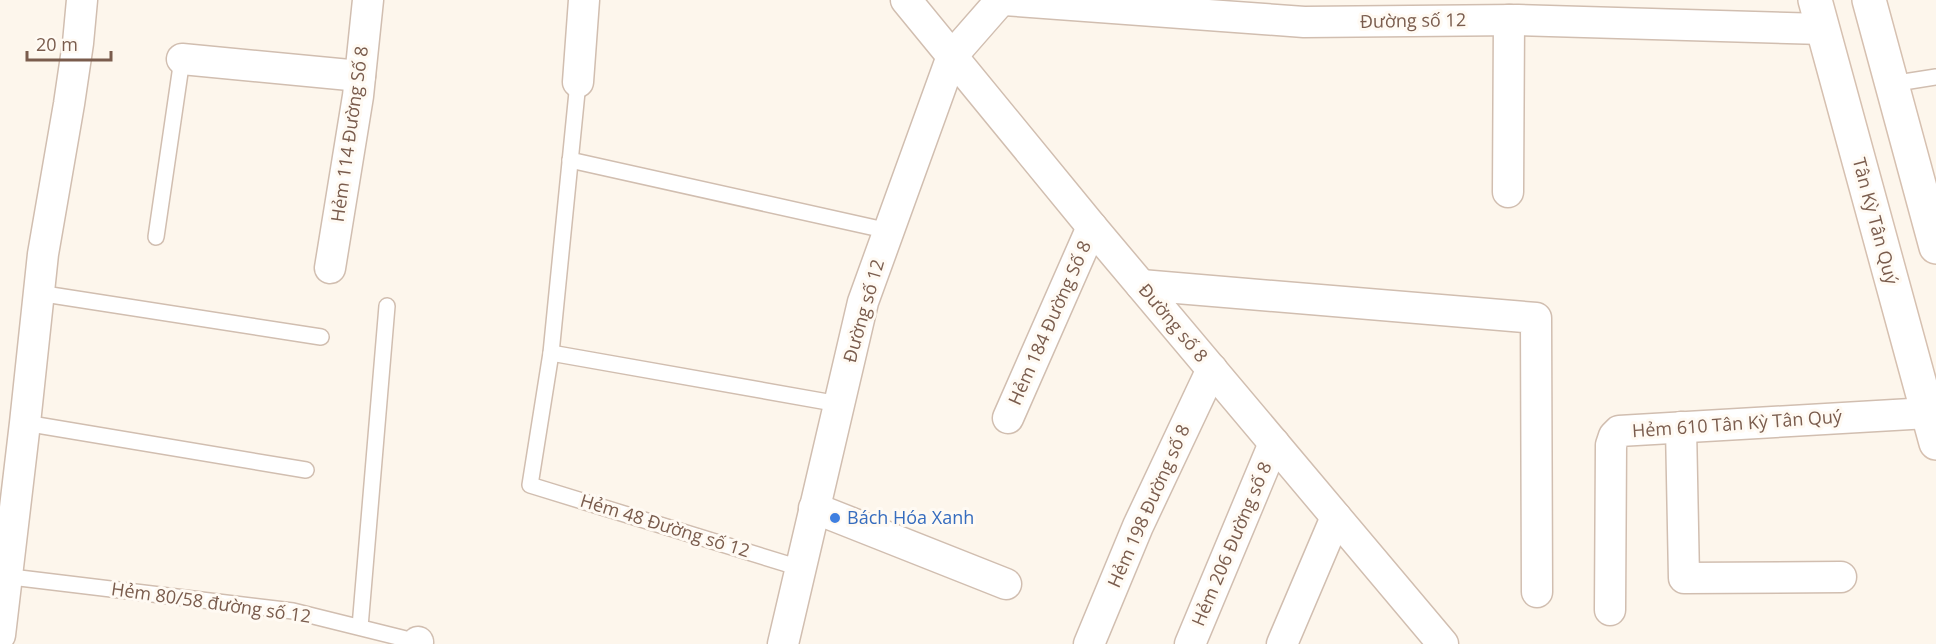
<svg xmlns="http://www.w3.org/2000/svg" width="1936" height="644" viewBox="0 0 1936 644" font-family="'Open Sans',sans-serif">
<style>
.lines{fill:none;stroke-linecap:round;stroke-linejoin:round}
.service-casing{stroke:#d1beb0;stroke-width:18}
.minor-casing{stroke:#d1beb0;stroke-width:33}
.secondary-casing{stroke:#d6c0b0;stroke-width:36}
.service{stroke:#fff;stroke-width:15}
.minor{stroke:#fff;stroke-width:30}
.secondary{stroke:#fff;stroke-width:33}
.shop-dot{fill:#3f7fe0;stroke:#fffaf3;stroke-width:2}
.labels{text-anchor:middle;stroke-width:6;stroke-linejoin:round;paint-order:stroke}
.street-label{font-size:18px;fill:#7a5c4d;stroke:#fffaf3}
.shop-label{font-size:18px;fill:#366cbe;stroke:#fffaf3;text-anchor:start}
</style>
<rect width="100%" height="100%" fill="#fdf6ec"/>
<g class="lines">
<defs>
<g id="service">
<polyline points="578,82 551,353 530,485 800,568"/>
<polyline points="1891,84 1936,77"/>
<polyline points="570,160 889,231"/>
<polyline points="156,237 182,59"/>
<polyline points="38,293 321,337"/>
<polyline points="551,353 839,404"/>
<polyline points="25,423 306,470"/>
<polyline points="3,576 293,611 418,642"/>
<polyline points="360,627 387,306"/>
</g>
<g id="minor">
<polyline points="906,0 1092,227 1443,644"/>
<polyline points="1004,0 1304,22 1518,20 1823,29"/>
<polyline points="182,59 360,76"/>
<polyline points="578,82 584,0"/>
<polyline points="1508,192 1509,20"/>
<polyline points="330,268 358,96 368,0"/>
<polyline points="1141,285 1536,318 1537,592"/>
<polyline points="1008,418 1092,227"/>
<polyline points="1681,427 1684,578 1841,577"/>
<polyline points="814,508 1006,584"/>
<polyline points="1610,610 1611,445 1614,436 1619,431 1928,413"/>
<polyline points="0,635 25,423 43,254 69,104 78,43 82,0"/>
<polyline points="417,644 418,642"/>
<polyline points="783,644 863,302 952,56 1001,0"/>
<polyline points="1089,644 1138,526 1212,369"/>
<polyline points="1190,644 1274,443"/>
<polyline points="1282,644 1336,517"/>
</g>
<g id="secondary">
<polyline points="1815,0 1936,443"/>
<polyline points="1869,0 1936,247"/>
</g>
</defs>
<!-- service casing -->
<use href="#service" class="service-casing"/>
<!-- minor casing -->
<use href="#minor" class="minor-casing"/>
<!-- secondary casing -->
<use href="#secondary" class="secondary-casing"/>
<!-- service -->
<use href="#service" class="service"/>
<!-- minor -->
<use href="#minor" class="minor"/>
<!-- secondary -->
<use href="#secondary" class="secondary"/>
</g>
<!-- markers -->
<circle class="shop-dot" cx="835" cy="518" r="6"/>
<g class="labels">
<!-- street labels -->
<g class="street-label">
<text transform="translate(1413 21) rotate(-1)" y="6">Đường số 12</text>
<text transform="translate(350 134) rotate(-82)" y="6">Hẻm 114 Đường Số 8</text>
<text transform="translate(1875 221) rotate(75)" y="6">Tân Kỳ Tân Quý</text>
<text transform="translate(864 311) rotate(-74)" y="6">Đường số 12</text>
<text transform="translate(1050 323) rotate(-66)" y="6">Hẻm 184 Đường Số 8</text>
<text transform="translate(1173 323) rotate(50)" y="6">Đường số 8</text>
<text transform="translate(1737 424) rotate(-4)" y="6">Hẻm 610 Tân Kỳ Tân Quý</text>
<text transform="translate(1149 506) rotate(-66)" y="6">Hẻm 198 Đường số 8</text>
<text transform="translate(665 526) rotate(17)" y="6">Hẻm 48 Đường số 12</text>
<text transform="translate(1232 544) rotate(-67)" y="6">Hẻm 206 Đường số 8</text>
<text transform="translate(211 603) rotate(8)" y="6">Hẻm 80/58 đường số 12</text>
</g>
<!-- shop labels -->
<g class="shop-label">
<text x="847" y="524">Bách Hóa Xanh</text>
</g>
</g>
<!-- scale -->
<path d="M27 51v9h84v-9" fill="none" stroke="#7a5c4d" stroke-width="3"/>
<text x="36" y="51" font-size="18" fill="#7a5c4d" stroke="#fffaf3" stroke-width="4.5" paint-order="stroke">20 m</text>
</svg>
